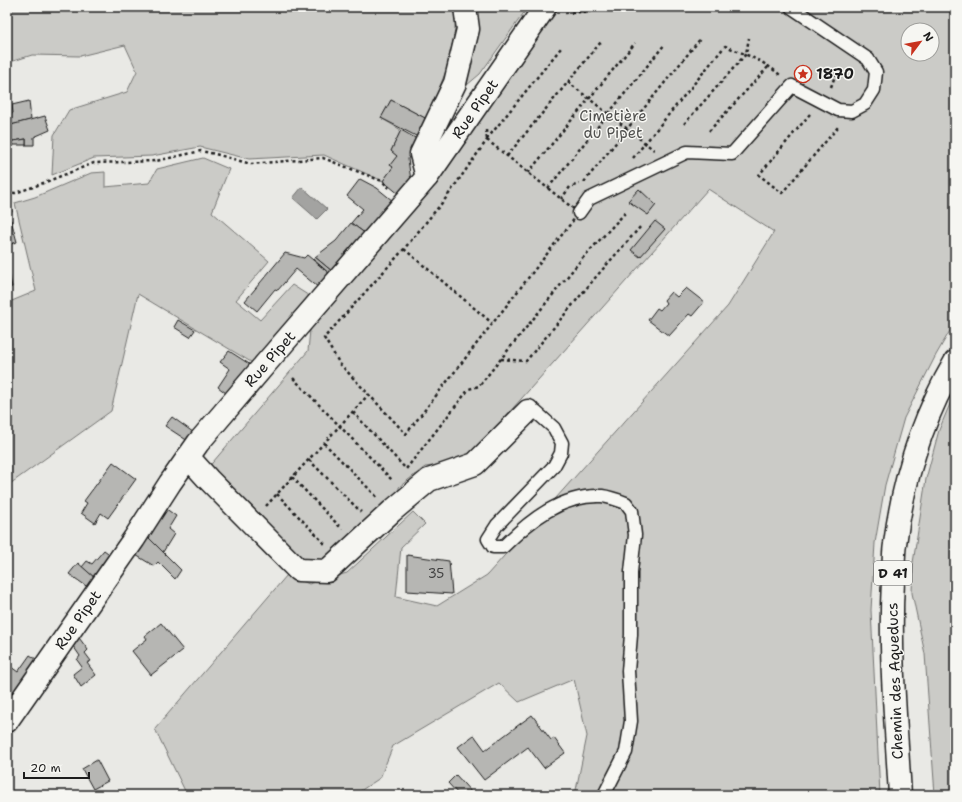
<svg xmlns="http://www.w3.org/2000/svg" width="962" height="802" viewBox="0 0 962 802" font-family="'Shantell Sans',sans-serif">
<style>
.green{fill:#cbcbc7;stroke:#747472;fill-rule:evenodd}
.water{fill:#a3a3a1;stroke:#6d6d6c}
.building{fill:#b6b6b3;stroke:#1c1c1c}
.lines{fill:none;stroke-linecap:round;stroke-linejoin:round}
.lane-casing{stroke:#1c1c1c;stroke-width:15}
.street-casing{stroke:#1c1c1c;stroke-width:25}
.primary-casing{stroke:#1c1c1c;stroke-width:25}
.path{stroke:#1c1c1c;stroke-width:2.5;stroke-dasharray:3 3;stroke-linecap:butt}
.lane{stroke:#f6f6f2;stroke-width:12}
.street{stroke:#f6f6f2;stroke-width:22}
.primary{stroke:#f6f6f2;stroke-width:22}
.labels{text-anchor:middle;stroke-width:3;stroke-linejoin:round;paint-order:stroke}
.number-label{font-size:13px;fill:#424242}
.shield{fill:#f6f6f2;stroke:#5d5d5c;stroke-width:1}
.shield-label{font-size:14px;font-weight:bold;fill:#1c1c1c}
.poi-label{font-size:15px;font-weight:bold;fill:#1c1c1c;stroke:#f6f6f2;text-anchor:start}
.street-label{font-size:15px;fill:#1c1c1c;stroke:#f6f6f2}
.park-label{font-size:15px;fill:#51514f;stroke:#f6f6f2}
</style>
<rect width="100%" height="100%" fill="#e9e9e5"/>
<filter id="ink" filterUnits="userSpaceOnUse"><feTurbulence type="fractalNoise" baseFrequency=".025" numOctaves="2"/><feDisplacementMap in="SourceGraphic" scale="8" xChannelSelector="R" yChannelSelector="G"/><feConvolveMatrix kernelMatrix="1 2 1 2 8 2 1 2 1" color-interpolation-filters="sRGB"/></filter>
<g filter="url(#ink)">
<!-- green -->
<g class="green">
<polygon points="7,7 457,7 454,37 446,71 427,119 391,100 381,118 401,130 391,151 397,156 393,167 383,181 324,155 249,159 200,147 152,156 94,158 52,175 54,135 69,110 127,92 137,71 125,45 80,56 32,55 7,63"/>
<polygon points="475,7 528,7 480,74 467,85 474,38"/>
<path d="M557,7H955V322L936,355L904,418L885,485L875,543L871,610L880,795H575L587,736L574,679L519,702L499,683L393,746L380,778L354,795H187L155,729L287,575L309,584L347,573L413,512L425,524L401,547L396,597L437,606L487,575L728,306L774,232L708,189L465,462L425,467L399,487V496L321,566L299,565L207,469L308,351L310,330L428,193L480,115ZM908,30H932V54H908Z"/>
<polygon points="203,158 229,169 212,212 269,261 236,300 260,320 292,285 314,299 256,365 138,294 111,411 7,486 7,303 36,291 15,203 35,197 91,173 105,172 105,187 149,183 157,169"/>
<polygon points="955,392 955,795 935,795 925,654 912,593 913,563 926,479 939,430"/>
</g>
<!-- water -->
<polygon class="water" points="302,187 327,209 317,219 293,198"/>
<!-- building -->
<g class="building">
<polygon points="391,100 427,119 418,137 381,118"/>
<polygon points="29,101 31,120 7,126 7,115 13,113 12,105"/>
<polygon points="45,116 50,130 34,137 34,145 26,145 26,139 7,142 7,126"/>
<polygon points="401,130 417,139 408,159 411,181 400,195 383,181 393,167 390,165 397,156 391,151"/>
<polygon points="26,139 26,145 7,145 7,142"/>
<polygon points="7,173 9,173 7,187"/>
<polygon points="360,179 377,188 393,201 366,234 351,223 363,209 347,196"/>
<polygon points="639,189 656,205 648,215 628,201"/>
<polygon points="7,201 9,201 12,212 7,213"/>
<polygon points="11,220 17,242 7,245 7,221"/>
<polygon points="655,221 665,229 640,257 631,250"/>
<polygon points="351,223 366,234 333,272 315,257 336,241"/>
<polygon points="285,253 304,258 307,255 330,274 319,288 296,269 278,290 275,289 257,311 245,301"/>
<polygon points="315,257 333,272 330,274 313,259"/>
<polygon points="7,264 12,287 7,288"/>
<polygon points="686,288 704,302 692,316 689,314 669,336 648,320 657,308 660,310 666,303 664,300 671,292 677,297"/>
<polygon points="178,320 195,330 190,337 174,327"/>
<polygon points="229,351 254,367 230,396 218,387 230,369 220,362"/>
<polygon points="172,417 197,435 191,443 165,426"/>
<polygon points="113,462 136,479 108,518 101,513 95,523 81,513 87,503 84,501"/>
<polygon points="165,508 176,516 168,529 174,534 163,552 147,536"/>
<polygon points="147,536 181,570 175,579 158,562 154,566 134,554"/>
<polygon points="104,550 112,556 96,579 82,567 87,561 92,564"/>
<polygon points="407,555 449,561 452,594 407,591"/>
<polygon points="78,563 96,579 89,588 69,574"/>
<polygon points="161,623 183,650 151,675 132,651 147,639 145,636"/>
<polygon points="77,635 88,650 85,653 91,661 87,663 96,675 81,687 73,674 82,667 77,660 80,656 71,643"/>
<polygon points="30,655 39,661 11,700 7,697 7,664 18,672"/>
<polygon points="532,715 551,740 554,738 565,753 544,768 528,747 484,780 458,747 474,735 485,750"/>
<polygon points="97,760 108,781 93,789 82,769"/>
<polygon points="456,775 472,793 470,795 459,795 448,783"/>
<polygon points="404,790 408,795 397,795"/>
</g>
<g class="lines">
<defs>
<g id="lane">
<polyline points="579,213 589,199 687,152 732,154 792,86 838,110 852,111 865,104 874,90 876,72 868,59 791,7"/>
<path d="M528,411L536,412L554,428L562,443L561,453L554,466L497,525L488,539L493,547H503C529,521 562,494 602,496C610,497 618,500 626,503L632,511L635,535L631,572V635L628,671L631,721L626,752L604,795"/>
</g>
<g id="street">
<polyline points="427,177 421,154 455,83 468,29 465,7"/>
<polyline points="188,457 208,479 298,570 327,571 392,511 429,480 475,464 528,411"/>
<polyline points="7,721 134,539 170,483 198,443 267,362 427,177 545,7"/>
</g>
<path id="primary" d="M900,795C896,723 889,652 893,581C894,569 893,556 895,544C903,480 923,417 955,362"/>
</defs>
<!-- lane casing -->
<use href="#lane" class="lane-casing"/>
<!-- street casing -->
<use href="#street" class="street-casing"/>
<!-- primary casing -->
<use href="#primary" class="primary-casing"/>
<!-- path -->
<g class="path">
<polyline points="583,12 588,7"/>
<polyline points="565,13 582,12 622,7"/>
<polyline points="568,82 654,150"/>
<polyline points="831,87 836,73"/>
<polyline points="810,114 759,175 782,193 838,127"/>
<polyline points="684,124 746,54 749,38"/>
<polyline points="486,130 487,140"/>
<polyline points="709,131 769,66"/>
<polyline points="487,139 561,48"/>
<polygon points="487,140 579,213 406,434 340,364 324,338 404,249 446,198"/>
<polyline points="507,156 601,42"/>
<path d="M633,158L725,46C745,54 764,61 780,75"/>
<polyline points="528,173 635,43"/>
<polyline points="584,182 701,38"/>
<polyline points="548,188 665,44"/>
<polyline points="7,192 15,193 33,187 94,163 156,161 201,151 215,154 251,164 323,158 382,181 389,188"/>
<polyline points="561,199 570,187 579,184"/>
<polyline points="404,249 492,323"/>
<polyline points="501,359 526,361 595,278 641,226"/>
<polyline points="293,378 393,481"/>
<polyline points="353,412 406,469 469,389 479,386 580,261 626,212"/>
<polyline points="324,443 377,497"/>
<polyline points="309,460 361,512"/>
<polyline points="292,477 342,529"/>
<polyline points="277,494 325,544"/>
<polyline points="266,506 369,394"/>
</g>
<!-- lane -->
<use href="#lane" class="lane"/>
<!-- street -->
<use href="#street" class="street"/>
<!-- primary -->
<use href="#primary" class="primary"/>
</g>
</g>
<!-- icons -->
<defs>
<symbol id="sight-ring" viewBox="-11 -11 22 22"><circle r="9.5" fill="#f6f6f2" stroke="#c8321e" stroke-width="1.5"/><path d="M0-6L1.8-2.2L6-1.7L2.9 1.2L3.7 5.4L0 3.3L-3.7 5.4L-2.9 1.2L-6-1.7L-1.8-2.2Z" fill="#c8321e"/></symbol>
</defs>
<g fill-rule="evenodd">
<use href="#sight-ring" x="793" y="64" width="20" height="20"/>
</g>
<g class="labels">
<!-- number labels -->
<g class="number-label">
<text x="436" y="578">35</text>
</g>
<!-- shield labels -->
<rect class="shield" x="874" y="561" width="38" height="24" rx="3"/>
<g class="shield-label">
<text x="893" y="578">D 41</text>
</g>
<!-- poi labels -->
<g class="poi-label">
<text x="816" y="79">1870</text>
</g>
<!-- street labels -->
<g class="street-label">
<text transform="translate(475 109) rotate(-55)" y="5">Rue Pipet</text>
<text transform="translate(270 359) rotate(-49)" y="5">Rue Pipet</text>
<text transform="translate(78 620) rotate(-55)" y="5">Rue Pipet</text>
<text transform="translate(895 681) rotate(-92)" y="5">Chemin des Aqueducs</text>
</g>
<!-- park labels -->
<g class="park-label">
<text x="613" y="121">Cimetière<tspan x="613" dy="17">du Pipet</tspan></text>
</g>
</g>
<!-- margin -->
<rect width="962" height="802" fill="none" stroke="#f6f6f2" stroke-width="24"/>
<rect x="12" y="12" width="938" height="778" fill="none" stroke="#1c1c1c" stroke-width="1.5" filter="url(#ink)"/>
<!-- north arrow -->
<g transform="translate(920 42) rotate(58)"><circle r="19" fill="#f6f6f2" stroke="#9f9f9c"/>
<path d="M0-3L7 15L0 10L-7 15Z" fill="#c8321e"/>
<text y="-6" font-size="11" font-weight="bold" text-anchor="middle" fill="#1c1c1c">N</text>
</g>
<!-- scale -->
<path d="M24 772v6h65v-6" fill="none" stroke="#1c1c1c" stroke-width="2"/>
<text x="30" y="772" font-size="12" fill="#1c1c1c" stroke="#f6f6f2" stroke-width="3" paint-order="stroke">20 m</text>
</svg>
